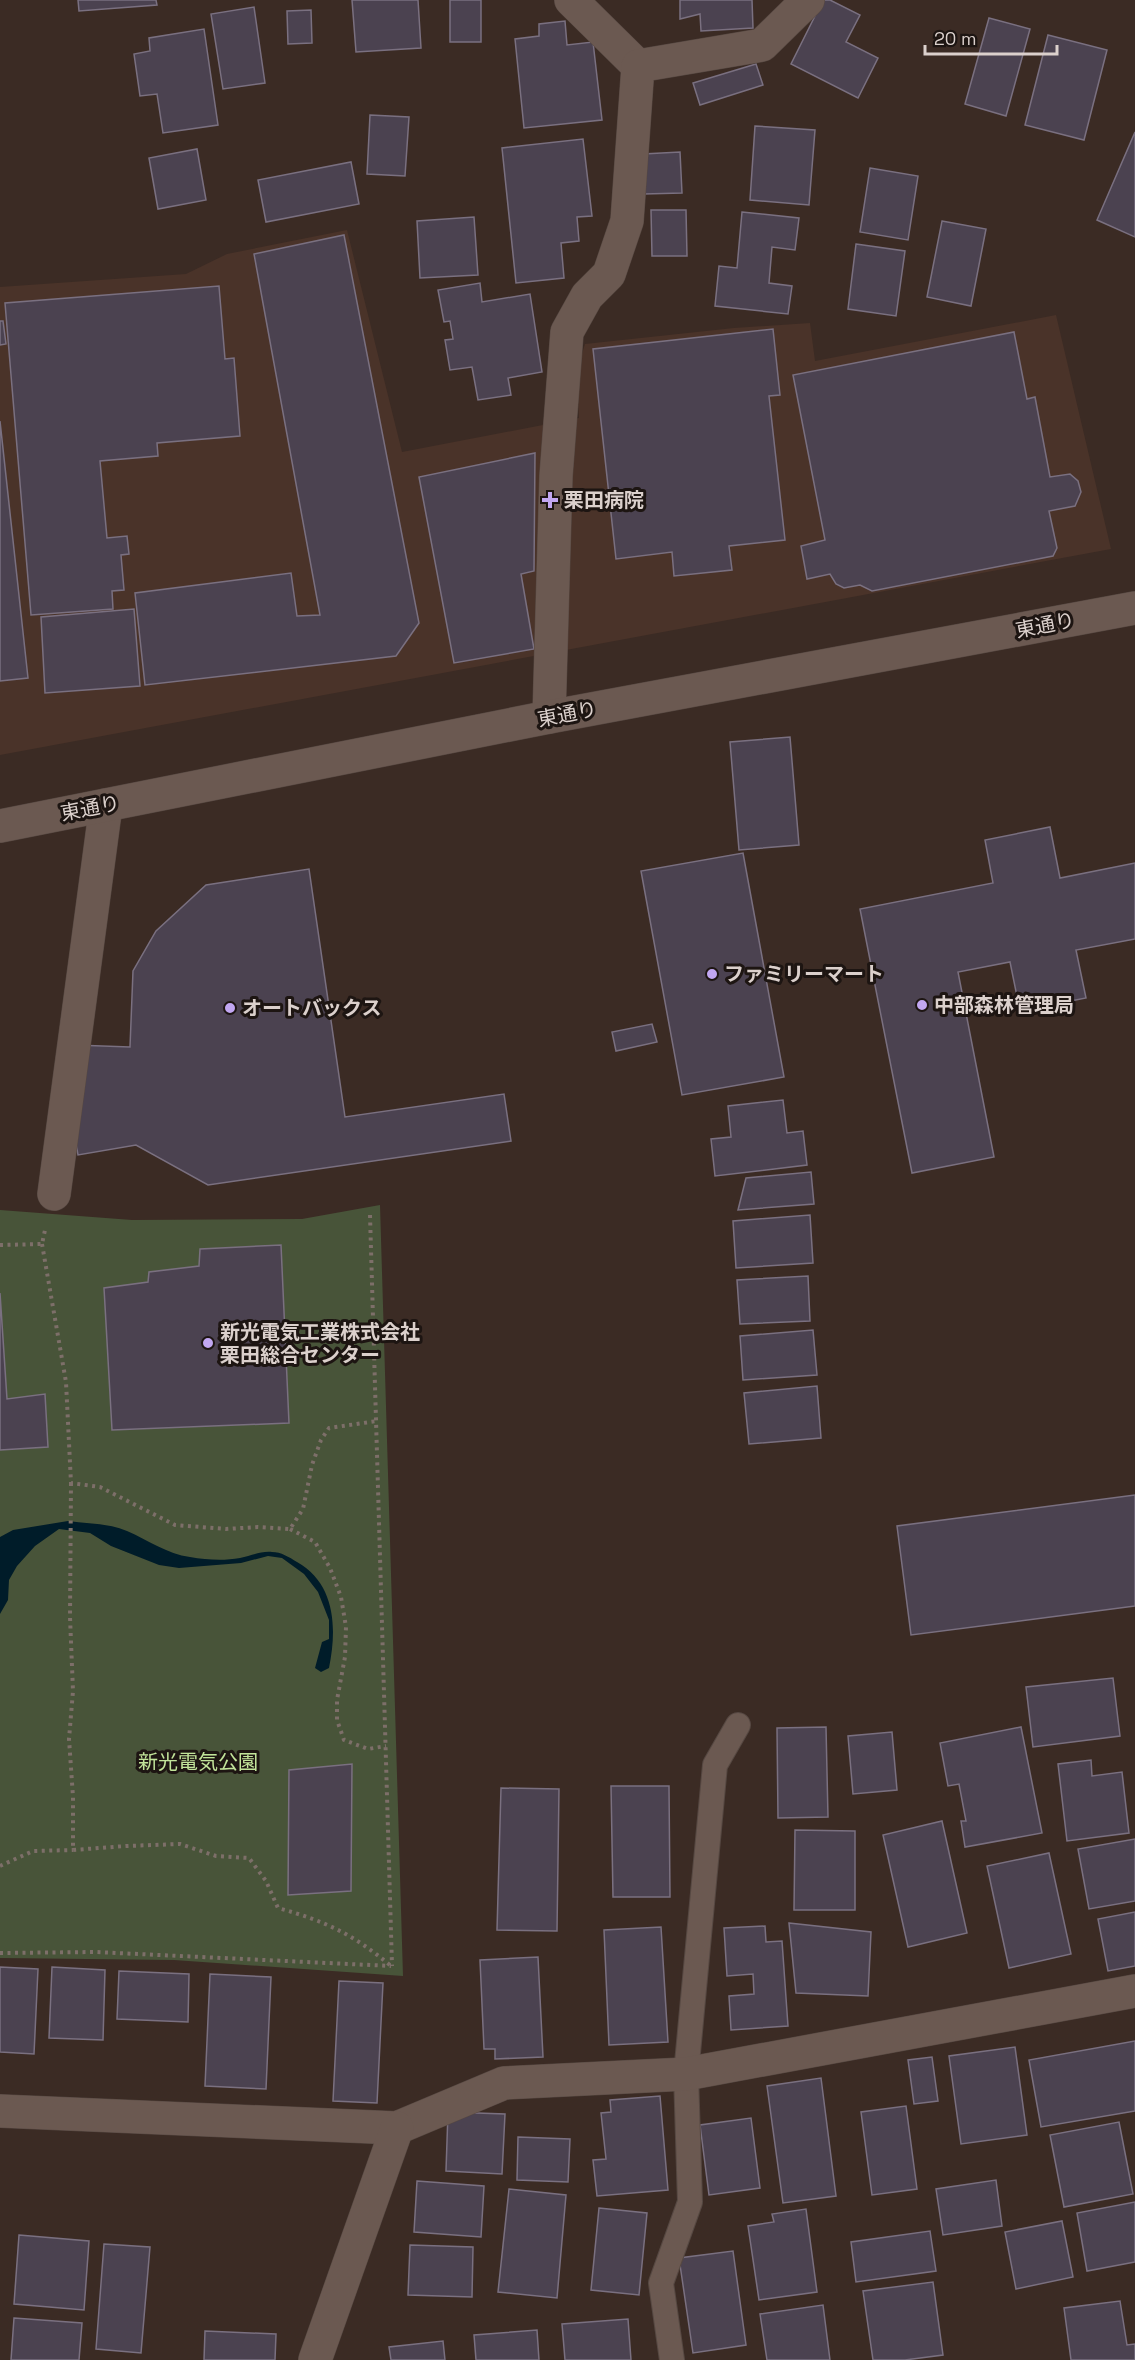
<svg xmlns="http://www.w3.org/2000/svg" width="1135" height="2360" viewBox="0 0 1135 2360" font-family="'Space Grotesk','Noto Sans JP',sans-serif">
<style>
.built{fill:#4a3329}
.green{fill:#485439}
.water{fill:#001c29}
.building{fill:#4b4250;stroke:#7a7080;stroke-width:1.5}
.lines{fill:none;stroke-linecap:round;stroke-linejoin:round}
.service-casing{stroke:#564842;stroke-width:26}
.minor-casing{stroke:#564842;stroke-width:34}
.tertiary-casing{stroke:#564842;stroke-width:34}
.path{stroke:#7d6f69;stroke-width:4;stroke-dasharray:3 4.5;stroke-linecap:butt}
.service{stroke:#6b5951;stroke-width:24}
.minor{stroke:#6b5951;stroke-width:33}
.tertiary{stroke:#6b5951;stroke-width:33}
.poi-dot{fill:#c2a7f2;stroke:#1d1512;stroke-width:2}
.labels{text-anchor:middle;stroke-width:6;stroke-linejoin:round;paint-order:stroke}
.poi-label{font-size:20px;font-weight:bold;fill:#dbd0cc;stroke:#1d1512;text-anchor:start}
.street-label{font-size:20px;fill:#dbd0cc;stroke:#1d1512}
.park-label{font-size:20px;fill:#c2e49a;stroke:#1d1512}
</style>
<rect width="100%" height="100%" fill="#3b2b24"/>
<!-- built -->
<polygon class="built" points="347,230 402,452 579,418 576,372 585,344 734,328 810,323 815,361 1056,315 1111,549 0,755 0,287 186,274 227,254"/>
<!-- green -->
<polygon class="green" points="380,1205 403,1976 174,1960 0,1958 0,1210 132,1220 302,1219"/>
<!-- water -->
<path class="water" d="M68,1521C88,1524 108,1523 127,1531C148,1540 167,1554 190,1557C207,1560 224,1561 240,1558C251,1556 260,1551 272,1552C281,1552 289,1557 297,1562C336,1584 337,1629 329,1668L321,1672L315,1668L322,1642L329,1639V1620L318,1592L304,1574L282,1558L268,1556L241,1563L179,1568L159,1565L111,1546L90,1533L59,1529L35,1546L17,1566L9,1580L8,1600L0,1614V1537L13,1530Z"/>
<!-- building -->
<g class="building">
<polygon points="78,0 156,0 157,5 79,11"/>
<polygon points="352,0 418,0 421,48 356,52"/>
<rect x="450" y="0" width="31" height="42"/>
<polygon points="680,0 752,0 753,28 701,31 700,14 680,19"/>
<polygon points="823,0 830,0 860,15 846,42 878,58 858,98 791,64"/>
<polygon points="254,7 265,83 223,89 211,14"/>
<polygon points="311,10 312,43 288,44 287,11"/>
<polygon points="989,18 1030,29 1006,116 965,104"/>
<polygon points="565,21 567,45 593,42 602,120 524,128 515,39 539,36 539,24"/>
<polygon points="204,29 218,125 163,133 157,94 140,96 134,54 150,51 149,38"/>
<polygon points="1048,35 1107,50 1084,140 1025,125"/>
<polygon points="756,64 763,85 700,105 693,83"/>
<polygon points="370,115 409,117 405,176 367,174"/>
<polygon points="755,126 815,130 809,205 750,200"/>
<polygon points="1135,132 1135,237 1097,220"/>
<polygon points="583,139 592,216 577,217 579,241 561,243 564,278 516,283 502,148"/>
<polygon points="197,149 206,200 158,209 149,158"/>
<polygon points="680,152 682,193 644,194 643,154"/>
<polygon points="351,162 359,204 266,222 258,180"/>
<polygon points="870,168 918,176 908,240 860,232"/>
<polygon points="651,210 686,210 687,256 652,256"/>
<polygon points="742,212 799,218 795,250 772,247 769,283 792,286 788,314 715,306 719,266 737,268"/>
<polygon points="474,217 478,275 420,278 417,221"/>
<polygon points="942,221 986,229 971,306 927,297"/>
<polygon points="344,235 419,623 396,656 145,685 135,593 291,573 297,616 320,615 254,254"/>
<polygon points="856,244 905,251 896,316 848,309"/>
<polygon points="480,283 482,302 530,294 542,372 508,378 511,395 478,400 472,367 450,370 445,340 453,339 450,321 444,322 438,290"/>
<polygon points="219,286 225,359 234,358 240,436 157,443 158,456 100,461 107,538 127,536 129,554 121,555 124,590 112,591 113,609 31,615 5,303"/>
<polygon points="0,321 3,321 6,344 0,345"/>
<polygon points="773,329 780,395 769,396 785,540 729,546 732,570 674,576 672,552 616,559 593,349"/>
<polygon points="1014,332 1027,399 1035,397 1050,477 1070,474 1078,481 1081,492 1075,506 1049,511 1057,548 1053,556 872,591 860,585 844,588 836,584 830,574 807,579 801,546 825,540 793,375"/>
<polygon points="0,421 28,678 0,681"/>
<polygon points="535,453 534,571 521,574 534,649 454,663 419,477"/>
<polygon points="134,609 140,686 45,693 41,617"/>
<polygon points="790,737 799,845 739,850 730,742"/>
<polygon points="1050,827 1060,878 1135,863 1135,939 1076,950 1086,998 1020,1011 1010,962 958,972 994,1157 912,1173 860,909 993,883 985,840"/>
<polygon points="743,853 784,1077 682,1095 641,871"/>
<polygon points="309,869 345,1117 504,1094 511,1141 208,1185 136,1145 78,1155 71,1116 75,1045 130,1047 133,971 156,931 206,885"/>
<polygon points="652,1024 657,1042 616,1051 612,1032"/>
<polygon points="783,1100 787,1133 803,1131 807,1165 715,1176 711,1139 731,1137 728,1106"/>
<polygon points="811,1172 814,1204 738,1210 746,1178"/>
<polygon points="810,1215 813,1263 736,1268 733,1221"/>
<polygon points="281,1245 289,1423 112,1430 104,1288 148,1282 149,1272 199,1266 200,1249"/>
<polygon points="808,1276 810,1321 740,1324 737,1280"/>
<polygon points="0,1293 7,1399 45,1394 48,1447 0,1450"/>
<polygon points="813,1330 817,1375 743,1380 740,1336"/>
<polygon points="817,1386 821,1438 749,1444 744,1393"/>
<polygon points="1135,1495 1135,1606 911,1635 897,1526"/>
<polygon points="1113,1678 1120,1736 1033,1747 1026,1687"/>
<polygon points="826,1727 828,1817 778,1818 777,1728"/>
<polygon points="1021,1727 1042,1833 965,1847 961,1821 966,1821 959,1784 948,1786 940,1743"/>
<polygon points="892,1732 897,1790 853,1794 848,1736"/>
<polygon points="1091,1760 1092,1776 1122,1772 1129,1833 1067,1841 1058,1764"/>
<polygon points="352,1764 351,1891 288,1895 289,1770"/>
<polygon points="611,1786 669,1786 670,1897 613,1897"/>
<polygon points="501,1788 559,1789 557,1931 497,1930"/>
<polygon points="942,1821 967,1933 908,1947 883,1835"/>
<polygon points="795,1830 855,1831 855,1910 794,1910"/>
<polygon points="1135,1839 1135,1901 1089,1909 1078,1849"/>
<polygon points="1049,1853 1071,1954 1009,1968 987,1866"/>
<polygon points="1135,1912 1135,1966 1108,1971 1098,1919"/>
<polygon points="789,1923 871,1932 868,1996 796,1993"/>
<polygon points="765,1926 766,1942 782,1941 788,2026 731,2030 729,1996 754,1994 753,1974 727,1976 724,1928"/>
<polygon points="661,1927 668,2042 609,2045 604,1930"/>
<polygon points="538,1957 543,2057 495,2059 495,2049 484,2049 480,1960"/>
<polygon points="0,1967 38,1969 34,2054 0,2052"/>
<polygon points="52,1967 105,1970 103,2040 49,2038"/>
<polygon points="119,1971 189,1974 188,2022 117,2019"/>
<polygon points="210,1974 271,1977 266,2089 205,2086"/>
<polygon points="339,1981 383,1983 377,2103 333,2101"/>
<polygon points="1135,2041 1135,2111 1041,2127 1029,2060"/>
<polygon points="1015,2047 1027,2135 961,2144 949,2056"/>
<polygon points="932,2057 938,2101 914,2104 908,2060"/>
<polygon points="821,2078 836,2196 783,2203 767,2086"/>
<polygon points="660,2096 668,2190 597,2196 593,2160 606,2159 601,2113 611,2112 610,2100"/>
<polygon points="906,2106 917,2189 872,2195 861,2112"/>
<polygon points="448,2112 505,2114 502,2174 446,2171"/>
<polygon points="751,2118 760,2188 709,2195 700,2125"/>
<polygon points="1119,2122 1133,2194 1064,2207 1050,2135"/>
<polygon points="518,2137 570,2139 568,2182 517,2180"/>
<polygon points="996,2180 1002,2226 943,2235 936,2189"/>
<polygon points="417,2181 484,2186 481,2237 414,2232"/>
<polygon points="509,2189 566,2195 557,2298 498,2292"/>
<polygon points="1135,2202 1135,2262 1087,2271 1077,2213"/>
<polygon points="599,2208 647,2213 639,2295 591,2290"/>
<polygon points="806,2209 817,2292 759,2300 748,2226 774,2222 772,2214"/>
<polygon points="1062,2221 1073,2277 1016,2289 1005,2232"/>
<polygon points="930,2231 936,2271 856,2282 851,2242"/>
<polygon points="19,2235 89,2241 84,2310 14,2304"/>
<polygon points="104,2244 150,2247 141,2353 96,2349"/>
<polygon points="410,2245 473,2247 472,2297 408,2295"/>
<polygon points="733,2251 746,2345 693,2353 679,2258"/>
<polygon points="933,2282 943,2355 905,2360 873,2360 863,2291"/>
<polygon points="1120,2301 1127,2345 1135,2344 1135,2360 1071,2360 1064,2308"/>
<polygon points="823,2305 830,2360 767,2360 760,2314"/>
<polygon points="14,2318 82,2323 79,2360 11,2360"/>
<polygon points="628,2319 631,2360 565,2360 562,2324"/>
<polygon points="537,2330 539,2360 476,2360 474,2335"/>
<polygon points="205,2331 276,2334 275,2360 204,2360"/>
<polygon points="443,2341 445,2360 391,2360 389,2347"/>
</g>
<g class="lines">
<defs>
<polyline id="service" points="672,2360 661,2283 690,2202 686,2074 715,1765 738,1725"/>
<g id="minor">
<polyline points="571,0 638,66"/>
<polyline points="549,717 556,476 567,332 587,296 609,274 627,221 638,66 762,45 808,0"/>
<polyline points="54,1194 106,805"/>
<polyline points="0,2111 397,2128 504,2083 686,2074 1135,1991"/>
<polyline points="315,2360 397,2128"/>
</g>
<polyline id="tertiary" points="0,826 549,717 1135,608"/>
</defs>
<!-- service casing -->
<use href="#service" class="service-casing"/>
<!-- minor casing -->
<use href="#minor" class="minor-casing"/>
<!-- tertiary casing -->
<use href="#tertiary" class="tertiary-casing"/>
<!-- path -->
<g class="path">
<polyline points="370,1215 392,1966"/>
<polyline points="42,1244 66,1382 71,1483 100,1487 175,1525 226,1529 258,1527 290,1529 303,1509 312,1465 321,1440 329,1428 377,1421"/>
<polyline points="0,1245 42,1244 45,1230"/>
<path d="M71,1483L70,1617L73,1691L69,1739L73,1797V1850L126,1846L180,1844L216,1856L249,1858L266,1881L278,1908C325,1921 353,1934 391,1966"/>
<polyline points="290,1529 315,1542 330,1568 341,1597 346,1627 345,1657 337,1700 337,1720 344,1740 368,1749 386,1746"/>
<polyline points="0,1866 33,1851 73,1850"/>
<polyline points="0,1953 96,1952 391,1966"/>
</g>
<!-- service -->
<use href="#service" class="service"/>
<!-- minor -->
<use href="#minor" class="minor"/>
<!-- tertiary -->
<use href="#tertiary" class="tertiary"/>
</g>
<!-- markers -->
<g class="poi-dot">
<path d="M547 491h6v6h6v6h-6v6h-6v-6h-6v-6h6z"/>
<circle cx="712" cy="974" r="6"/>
<circle cx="922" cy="1005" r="6"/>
<circle cx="230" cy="1008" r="6"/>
<circle cx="208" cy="1343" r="6"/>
</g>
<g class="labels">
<!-- poi labels -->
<g class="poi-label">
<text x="564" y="507">栗田病院</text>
<text x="724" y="981">ファミリーマート</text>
<text x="934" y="1012">中部森林管理局</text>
<text x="242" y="1015">オートバックス</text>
<text x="220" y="1339">新光電気工業株式会社<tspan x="220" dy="23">栗田総合センター</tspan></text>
</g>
<!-- street labels -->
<g class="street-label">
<text transform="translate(1045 625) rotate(-11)" y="7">東通り</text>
<text transform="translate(567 714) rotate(-11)" y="7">東通り</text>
<text transform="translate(90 808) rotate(-11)" y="7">東通り</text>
</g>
<!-- park labels -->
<g class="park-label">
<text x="198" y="1769">新光電気公園</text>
</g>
</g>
<!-- scale -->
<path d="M925 45v9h132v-9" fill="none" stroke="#dbd0cc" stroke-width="3"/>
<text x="934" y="45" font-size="18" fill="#dbd0cc" stroke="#1d1512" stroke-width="4.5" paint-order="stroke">20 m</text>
</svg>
